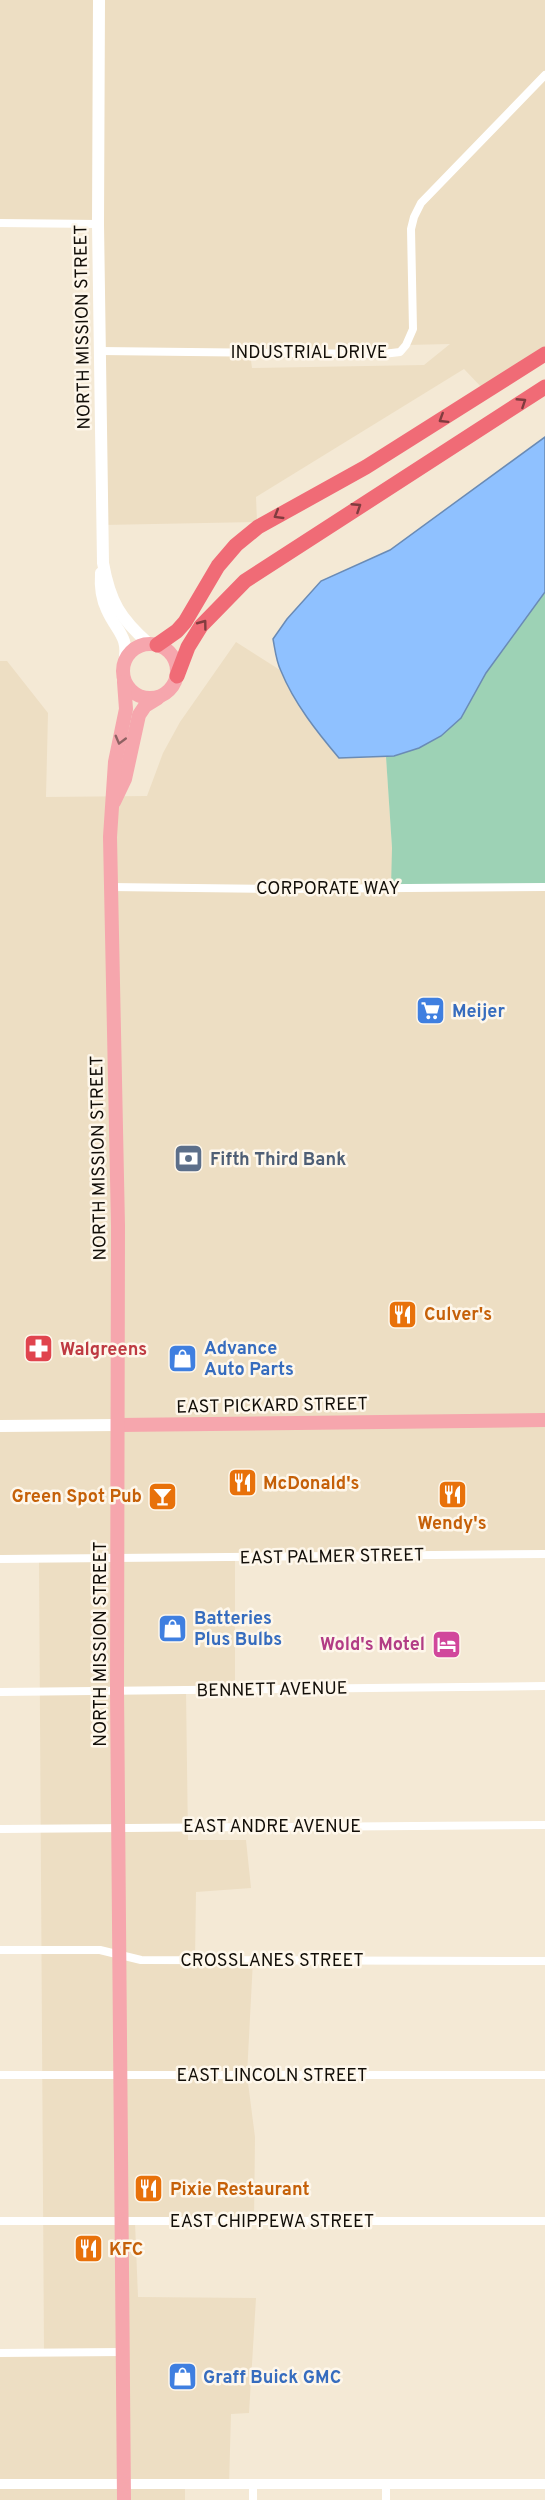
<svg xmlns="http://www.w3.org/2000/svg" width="545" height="2500" viewBox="0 0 545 2500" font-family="Overpass,sans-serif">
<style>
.built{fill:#eddec3;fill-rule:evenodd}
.green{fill:#9dd2b5}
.water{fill:#8fc1ff;stroke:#6a8bb5;stroke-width:1.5}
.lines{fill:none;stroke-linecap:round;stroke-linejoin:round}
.minor{stroke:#fff;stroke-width:8}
.tertiary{stroke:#fff;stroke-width:10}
.secondary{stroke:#fff;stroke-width:12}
.primary{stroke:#f6a6ad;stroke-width:14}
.motorway{stroke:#f06b76;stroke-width:15}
.oneway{stroke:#813c3f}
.oneway2{stroke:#8f6263}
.labels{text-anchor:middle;stroke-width:5;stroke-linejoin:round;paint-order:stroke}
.street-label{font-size:18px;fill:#120e08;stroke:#fef7eb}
.shop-label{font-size:18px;font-weight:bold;fill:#366cbe;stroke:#fef7eb;text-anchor:start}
.service-label{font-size:18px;font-weight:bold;fill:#4e5e75;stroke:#fef7eb;text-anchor:start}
.food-label{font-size:18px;font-weight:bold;fill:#c56008;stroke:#fef7eb;text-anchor:start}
.health-label{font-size:18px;font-weight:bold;fill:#be3a42;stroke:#fef7eb;text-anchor:start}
.hotel-label{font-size:18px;font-weight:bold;fill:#b23c85;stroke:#fef7eb;text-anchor:end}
</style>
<rect width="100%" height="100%" fill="#f4e9d5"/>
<!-- built -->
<g class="built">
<path d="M0,0H545V351L486,392L464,369L256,497L257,522L103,525L98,224L0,223ZM450,344L424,365L252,368L250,353L400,352L407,345Z"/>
<polygon points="236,642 280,670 292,693 339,758 386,756 392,848 392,888 545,887 545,1554 235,1557 235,1689 186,1690 188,1840 246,1840 251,1888 196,1892 195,1960 253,1960 247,2075 255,2137 254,2221 135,2222 138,2297 256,2298 249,2413 231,2414 229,2485 185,2485 185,2500 0,2500 0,2353 44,2352 39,1559 0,1559 0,661 7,661 48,713 46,797 147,796 163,753 180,722"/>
</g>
<!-- green -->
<polygon class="green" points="545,592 545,887 391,888 392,848 386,757 419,748 461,718 486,673"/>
<!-- water -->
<path class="water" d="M545,437V592L486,673L461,718L441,736L419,748L394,756L339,758C317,732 294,703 281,671C276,661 275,649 273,639L287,619L321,581L390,550Z"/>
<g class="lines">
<!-- minor -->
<g class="minor">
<polyline points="0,223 98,224"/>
<polyline points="101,351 383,354 400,352 406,345 413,329 411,229 414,217 421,203 545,75"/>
<polyline points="110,887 273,889 545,887"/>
<polyline points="0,1559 545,1554"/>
<polyline points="0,1692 545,1686"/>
<polyline points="0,1829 545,1825"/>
<polyline points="0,1950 100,1950 141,1960 545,1961"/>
<polyline points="0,2075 545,2075"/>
<polyline points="0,2221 545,2221"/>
<polyline points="0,2353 123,2352"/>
<polyline points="253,2485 253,2500"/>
<polyline points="386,2485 386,2500"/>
</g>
<!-- tertiary -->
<polyline class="tertiary" points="0,2484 545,2484"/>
<!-- secondary -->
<g class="secondary">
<path d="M99,0L98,224L103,563C110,602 120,618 149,644"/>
<path d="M101,573C100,587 101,598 107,610C116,631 130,637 124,662"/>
<polyline points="0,1426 119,1425"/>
</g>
<!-- primary -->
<g class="primary">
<circle cx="150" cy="671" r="27"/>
<polyline points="114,802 125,779 139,715 145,706 158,698"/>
<polyline points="119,1425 545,1420"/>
<polyline points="124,2500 117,1690 118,1226 110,837 115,762 126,709 124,682"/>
</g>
<!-- motorway -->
<g class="motorway">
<polyline points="157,645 177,631 185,622 218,566 236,545 258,527 366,467 545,354"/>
<polyline points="177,676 188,647 201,626 245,581 545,387"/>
</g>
</g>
<!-- one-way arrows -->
<defs><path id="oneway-chevron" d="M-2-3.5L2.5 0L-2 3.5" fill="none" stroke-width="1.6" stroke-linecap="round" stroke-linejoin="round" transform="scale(1.5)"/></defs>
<g class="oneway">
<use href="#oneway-chevron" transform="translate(522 402) rotate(-33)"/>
<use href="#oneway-chevron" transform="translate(443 419) rotate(148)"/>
<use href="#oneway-chevron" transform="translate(357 507) rotate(-33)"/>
<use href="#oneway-chevron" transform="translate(278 515) rotate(149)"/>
<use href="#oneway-chevron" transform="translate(203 624) rotate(-53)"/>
</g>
<use class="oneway2" href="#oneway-chevron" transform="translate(120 740) rotate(105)"/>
<!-- icons -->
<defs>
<symbol id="supermarket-square" viewBox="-11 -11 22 22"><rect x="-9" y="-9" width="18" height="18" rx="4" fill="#3f7fe0" stroke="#fef7eb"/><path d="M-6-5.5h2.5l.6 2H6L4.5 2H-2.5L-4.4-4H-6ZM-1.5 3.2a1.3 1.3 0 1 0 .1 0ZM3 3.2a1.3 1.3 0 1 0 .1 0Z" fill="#fff"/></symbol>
<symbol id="bank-square" viewBox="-11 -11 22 22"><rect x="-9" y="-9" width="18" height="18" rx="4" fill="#5c6f8a" stroke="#fef7eb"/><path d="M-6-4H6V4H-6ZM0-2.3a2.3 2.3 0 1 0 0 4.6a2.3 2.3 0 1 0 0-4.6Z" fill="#fff"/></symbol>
<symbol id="restaurant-square" viewBox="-11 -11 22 22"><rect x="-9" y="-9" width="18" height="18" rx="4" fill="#e8710a" stroke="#fef7eb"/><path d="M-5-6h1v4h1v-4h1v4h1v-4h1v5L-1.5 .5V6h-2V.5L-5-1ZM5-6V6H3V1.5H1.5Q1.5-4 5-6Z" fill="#fff"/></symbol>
<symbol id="pharmacy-square" viewBox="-11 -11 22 22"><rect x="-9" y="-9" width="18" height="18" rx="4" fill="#e0444e" stroke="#fef7eb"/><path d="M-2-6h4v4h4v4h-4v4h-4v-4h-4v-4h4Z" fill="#fff"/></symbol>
<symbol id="shop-square" viewBox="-11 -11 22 22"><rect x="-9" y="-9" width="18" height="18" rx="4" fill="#3f7fe0" stroke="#fef7eb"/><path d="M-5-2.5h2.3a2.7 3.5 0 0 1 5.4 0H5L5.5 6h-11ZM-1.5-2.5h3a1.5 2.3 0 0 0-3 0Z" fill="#fff"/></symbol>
<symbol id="bar-square" viewBox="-11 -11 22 22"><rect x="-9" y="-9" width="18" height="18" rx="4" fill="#e8710a" stroke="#fef7eb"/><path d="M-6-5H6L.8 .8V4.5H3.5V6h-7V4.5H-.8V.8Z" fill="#fff"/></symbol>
<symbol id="hotel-square" viewBox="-11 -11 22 22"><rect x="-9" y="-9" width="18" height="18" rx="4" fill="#d1479c" stroke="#fef7eb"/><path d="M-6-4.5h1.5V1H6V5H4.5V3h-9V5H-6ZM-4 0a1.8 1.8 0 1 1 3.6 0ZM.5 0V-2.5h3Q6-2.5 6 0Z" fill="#fff"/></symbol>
</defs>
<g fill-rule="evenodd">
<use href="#supermarket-square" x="414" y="994" width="33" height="33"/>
<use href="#bank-square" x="172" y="1142" width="33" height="33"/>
<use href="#restaurant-square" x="386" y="1298" width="33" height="33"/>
<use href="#pharmacy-square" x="22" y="1332" width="33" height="33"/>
<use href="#shop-square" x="166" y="1342" width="33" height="33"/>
<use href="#restaurant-square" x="226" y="1466" width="33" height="33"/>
<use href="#restaurant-square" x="436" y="1478" width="33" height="33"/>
<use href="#bar-square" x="146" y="1480" width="33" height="33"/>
<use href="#shop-square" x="156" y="1612" width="33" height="33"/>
<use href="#hotel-square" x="430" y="1628" width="33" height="33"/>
<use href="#restaurant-square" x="132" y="2172" width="33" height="33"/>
<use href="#restaurant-square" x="72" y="2232" width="33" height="33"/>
<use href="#shop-square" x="166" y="2360" width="33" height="33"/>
</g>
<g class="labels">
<!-- street labels -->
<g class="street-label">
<text transform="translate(82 327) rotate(-91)" y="6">NORTH MISSION STREET</text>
<text x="309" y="358">INDUSTRIAL DRIVE</text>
<text x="328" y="894">CORPORATE WAY</text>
<text transform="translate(98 1158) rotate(-91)" y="6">NORTH MISSION STREET</text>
<text transform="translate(272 1405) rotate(-1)" y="6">EAST PICKARD STREET</text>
<text transform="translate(332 1556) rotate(-1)" y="6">EAST PALMER STREET</text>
<text transform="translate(100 1644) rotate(-90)" y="6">NORTH MISSION STREET</text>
<text transform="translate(272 1689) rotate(-1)" y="6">BENNETT AVENUE</text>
<text x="272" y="1832">EAST ANDRE AVENUE</text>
<text x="272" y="1966">CROSSLANES STREET</text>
<text x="272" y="2081">EAST LINCOLN STREET</text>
<text x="272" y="2227">EAST CHIPPEWA STREET</text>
</g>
<!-- shop labels -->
<g class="shop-label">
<text x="452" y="1017">Meijer</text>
<text x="204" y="1354">Advance<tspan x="204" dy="21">Auto Parts</tspan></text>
<text x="194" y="1624">Batteries<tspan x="194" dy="21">Plus Bulbs</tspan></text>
<text x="203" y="2383">Graff Buick GMC</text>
</g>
<!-- service labels -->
<g class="service-label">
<text x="210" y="1165">Fifth Third Bank</text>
</g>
<!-- food labels -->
<g class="food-label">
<text x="424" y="1320">Culver's</text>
<text x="263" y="1489">McDonald's</text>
<text x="142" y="1502" text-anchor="end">Green Spot Pub</text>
<text x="452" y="1529" text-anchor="middle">Wendy's</text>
<text x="170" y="2195">Pixie Restaurant</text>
<text x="109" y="2255">KFC</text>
</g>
<!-- health labels -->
<g class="health-label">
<text x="60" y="1355">Walgreens</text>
</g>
<!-- hotel labels -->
<g class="hotel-label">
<text x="425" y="1650">Wold's Motel</text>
</g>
</g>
</svg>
